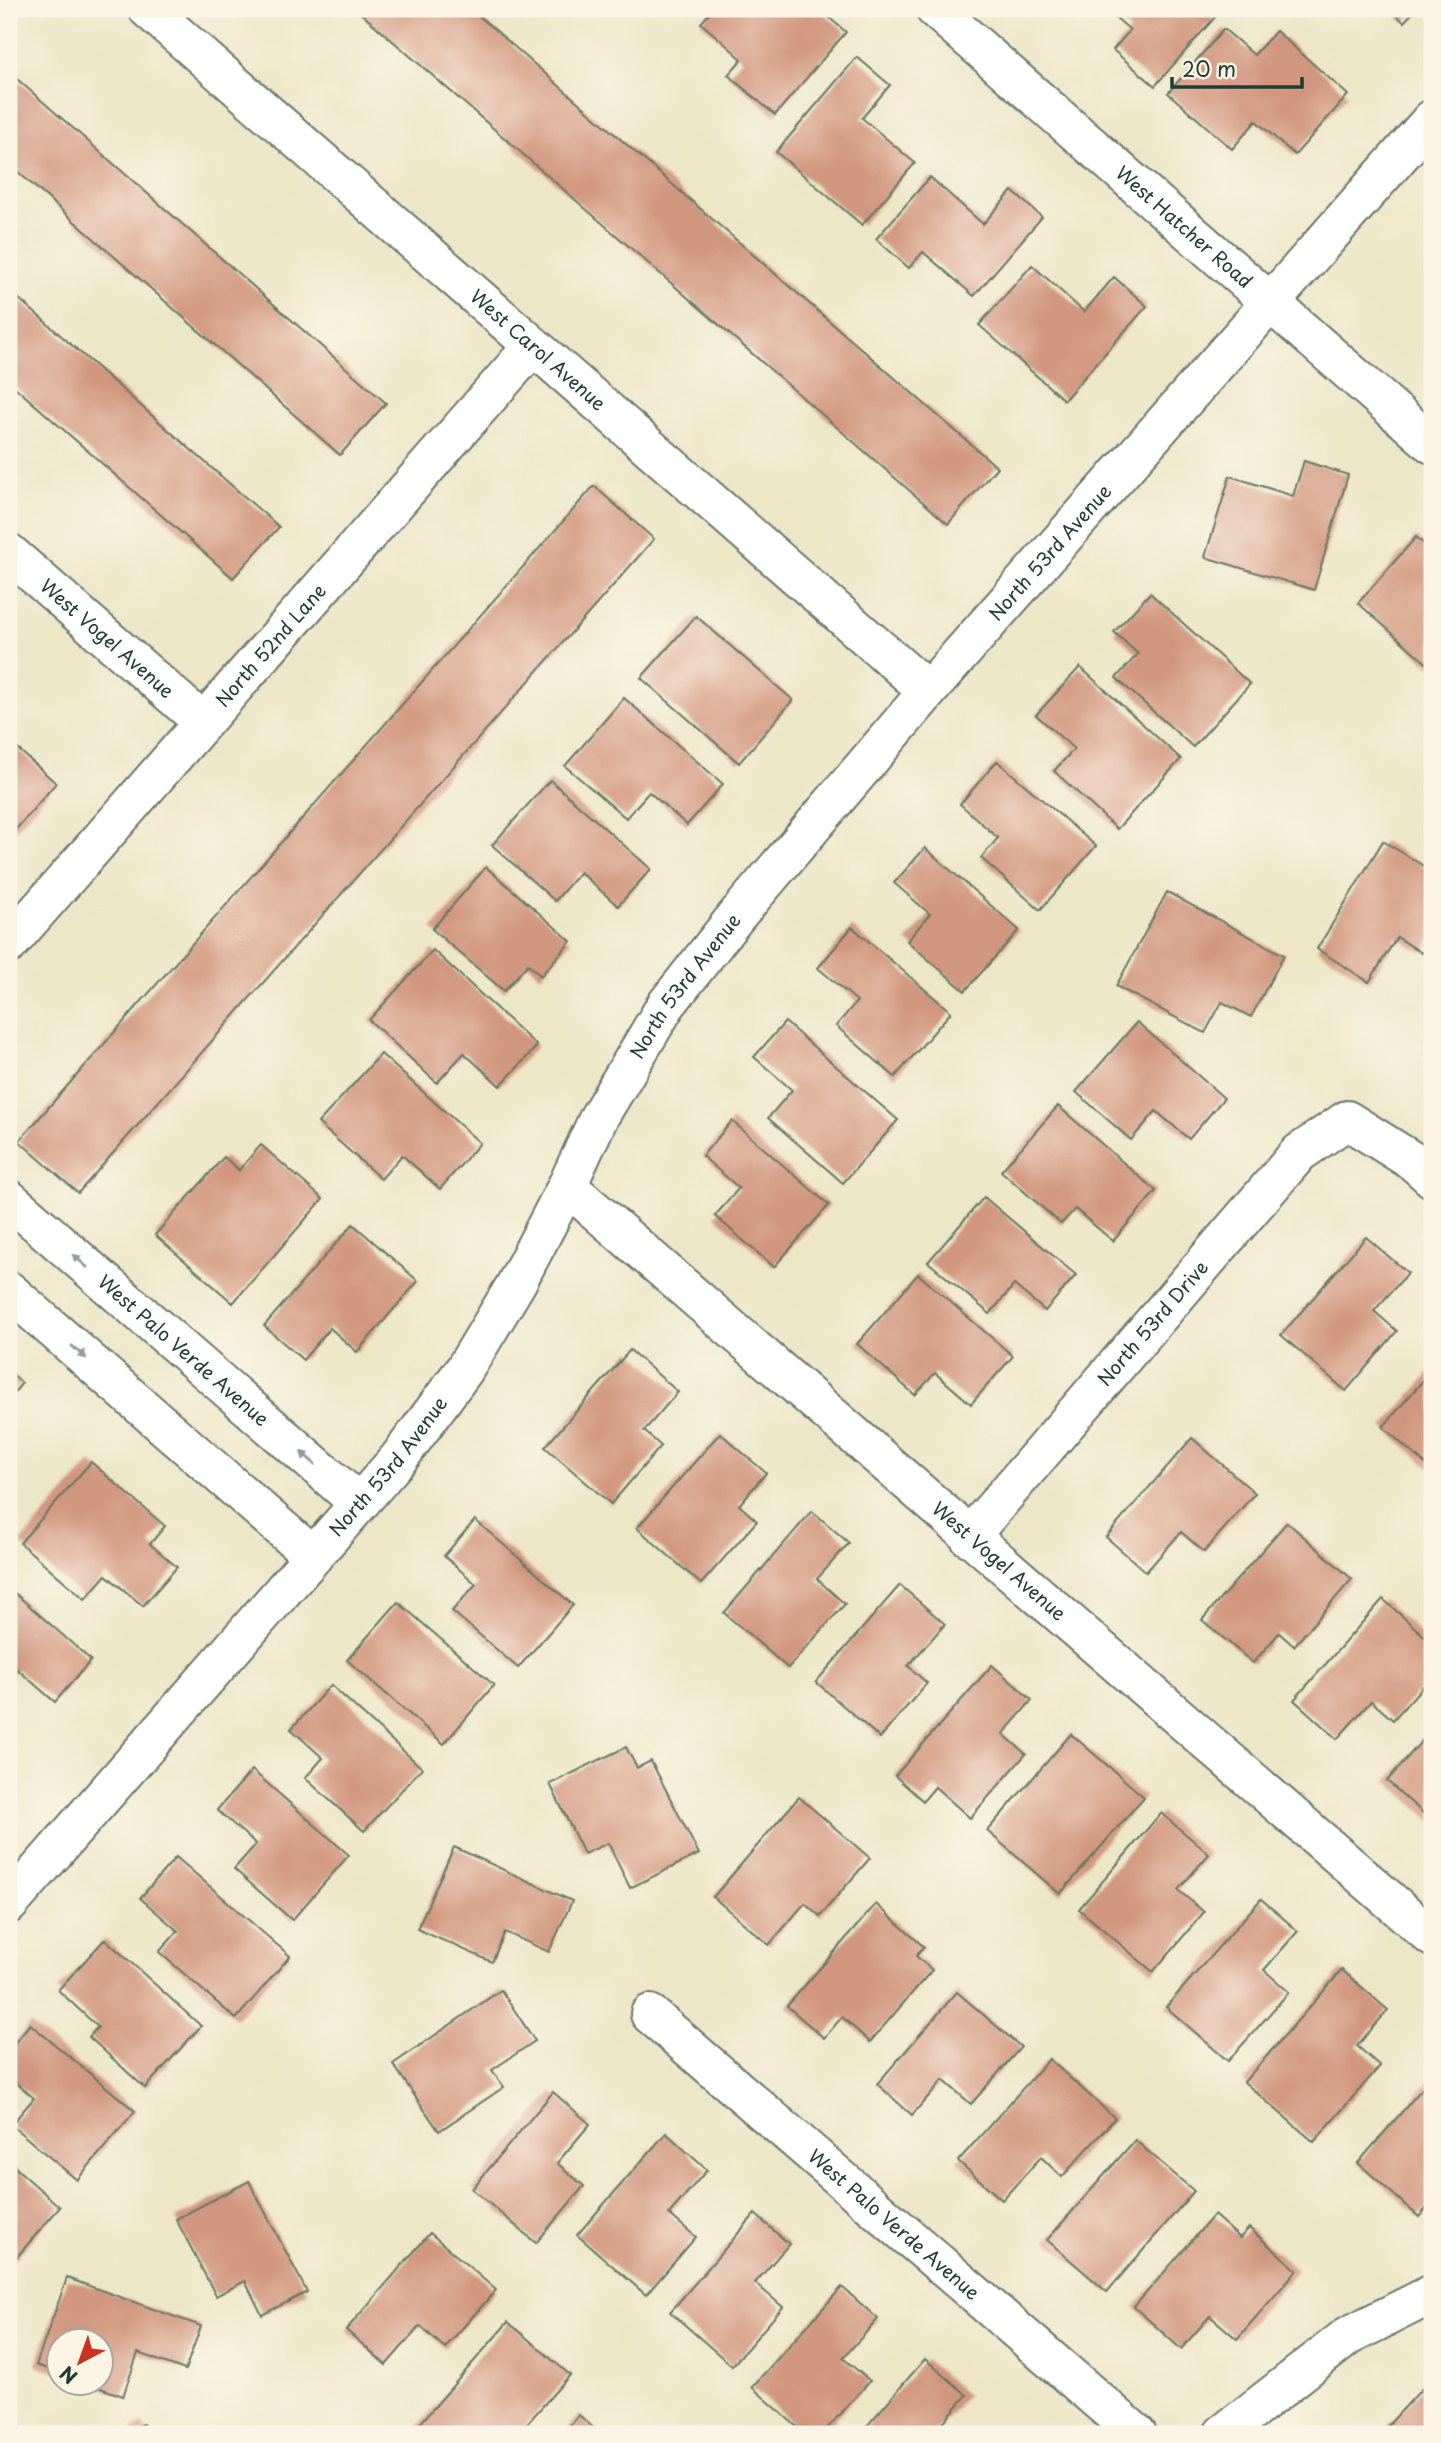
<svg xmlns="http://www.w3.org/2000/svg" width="1441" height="2443" viewBox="0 0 1441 2443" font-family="'Playpen Sans',sans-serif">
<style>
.building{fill:#d1967f}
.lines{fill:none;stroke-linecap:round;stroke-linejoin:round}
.minor-casing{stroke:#677867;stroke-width:42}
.minor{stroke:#fff;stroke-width:38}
.oneway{fill:#8f9e9a}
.labels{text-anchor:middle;stroke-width:5;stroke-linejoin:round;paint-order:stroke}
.street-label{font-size:19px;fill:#1f3d34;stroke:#fcf5e5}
</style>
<rect width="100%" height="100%" fill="#fcf5e5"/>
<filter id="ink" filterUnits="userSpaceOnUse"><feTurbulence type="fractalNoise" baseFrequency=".0143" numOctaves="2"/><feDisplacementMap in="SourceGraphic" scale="14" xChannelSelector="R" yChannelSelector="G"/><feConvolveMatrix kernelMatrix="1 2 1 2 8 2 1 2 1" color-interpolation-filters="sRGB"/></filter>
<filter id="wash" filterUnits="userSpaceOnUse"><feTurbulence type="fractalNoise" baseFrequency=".00686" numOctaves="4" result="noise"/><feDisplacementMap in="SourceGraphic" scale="28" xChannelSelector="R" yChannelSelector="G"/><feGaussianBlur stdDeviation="1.57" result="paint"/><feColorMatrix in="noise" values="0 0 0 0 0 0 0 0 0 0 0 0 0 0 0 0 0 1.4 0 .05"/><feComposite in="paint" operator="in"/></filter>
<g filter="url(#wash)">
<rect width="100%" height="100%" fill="#ede6c7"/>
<g id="blocks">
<!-- building -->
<g class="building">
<polygon points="356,9 471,9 997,467 948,524"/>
<polygon points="713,9 819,9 846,32 775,115 728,75 742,59 701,23"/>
<polygon points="1106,9 1222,9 1155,86 1113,50 1130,30"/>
<polygon points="1389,9 1416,9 1404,22"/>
<polygon points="1224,29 1254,55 1276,31 1348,95 1295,155 1256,121 1232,149 1168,93"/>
<polygon points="857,57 890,85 862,118 915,163 862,225 776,152"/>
<polygon points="9,72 386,403 340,455 9,164"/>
<polygon points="930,177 983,224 1012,191 1042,217 974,296 923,252 909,268 876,239"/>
<polygon points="1032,265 1084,312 1114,277 1147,306 1064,400 979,325"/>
<polygon points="9,290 279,527 233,578 9,382"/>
<polygon points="1304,461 1348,475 1314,590 1205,557 1230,476 1293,496"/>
<polygon points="594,486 654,539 78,1193 19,1141"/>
<polygon points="1416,537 1432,551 1432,668 1358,603"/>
<polygon points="1150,593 1250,684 1193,747 1116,678 1138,654 1114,632"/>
<polygon points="696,616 793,700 739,763 641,678"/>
<polygon points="1080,667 1181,759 1117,829 1054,771 1074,749 1036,715"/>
<polygon points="624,698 723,784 687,825 649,792 626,818 565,766"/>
<polygon points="9,741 56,783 11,835 9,833"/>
<polygon points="997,761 1096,846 1040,910 981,858 998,838 960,804"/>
<polygon points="550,780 651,869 618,906 580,872 555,901 492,845"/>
<polygon points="1383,841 1432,871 1432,937 1422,953 1397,937 1369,982 1317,949"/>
<polygon points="925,848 1019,930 965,991 907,941 930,914 894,883"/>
<polygon points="486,867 571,941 541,976 528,964 504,991 432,929"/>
<polygon points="1167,892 1284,955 1251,1017 1222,1002 1205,1033 1116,986"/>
<polygon points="852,927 951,1012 895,1077 836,1026 857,1001 818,968"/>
<polygon points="433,950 537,1046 500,1086 464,1053 437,1083 369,1020"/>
<polygon points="785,1022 898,1120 843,1183 768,1118 792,1090 754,1057"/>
<polygon points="1137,1022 1224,1098 1189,1139 1156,1111 1131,1140 1076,1092"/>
<polygon points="381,1054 480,1143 440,1189 402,1155 381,1179 318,1123"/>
<polygon points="1058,1106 1156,1191 1113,1241 1075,1209 1061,1224 1001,1171"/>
<polygon points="732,1121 829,1205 774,1267 715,1216 739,1188 702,1156"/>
<polygon points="261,1145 323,1199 233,1303 155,1235 224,1157 239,1170"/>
<polygon points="984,1197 1076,1275 1045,1311 1014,1285 990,1314 928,1262"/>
<polygon points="353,1224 418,1281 357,1352 330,1328 303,1360 264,1326"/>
<polygon points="1366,1237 1408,1273 1374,1311 1397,1331 1346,1391 1281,1335"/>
<polygon points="918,1274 1013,1356 971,1404 935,1373 915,1395 857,1344"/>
<polygon points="630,1350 678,1392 644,1431 661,1446 611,1504 545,1447"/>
<polygon points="1432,1370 1432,1470 1383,1427"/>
<polygon points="9,1371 22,1383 9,1399"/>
<polygon points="720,1433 766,1473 739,1505 757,1521 701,1584 637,1528"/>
<polygon points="1192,1438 1255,1493 1204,1552 1181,1532 1146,1572 1106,1537"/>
<polygon points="91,1462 165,1526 150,1544 177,1567 143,1606 106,1575 85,1599 20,1543"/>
<polygon points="812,1511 849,1543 817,1579 845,1604 788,1668 724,1613"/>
<polygon points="475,1520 573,1605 518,1668 452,1611 476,1584 444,1556"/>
<polygon points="1287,1522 1352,1579 1294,1646 1279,1633 1253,1663 1202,1620"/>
<polygon points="900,1585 945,1624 908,1666 927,1683 880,1738 816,1682"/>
<polygon points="9,1588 91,1660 55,1702 17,1669 9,1679"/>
<polygon points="1383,1599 1432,1643 1432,1676 1393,1720 1371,1701 1337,1739 1294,1700"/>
<polygon points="398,1602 494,1685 444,1744 347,1660"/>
<polygon points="992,1665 1032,1700 1003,1734 1026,1754 970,1818 935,1787 923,1801 895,1776"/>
<polygon points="331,1685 422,1768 364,1831 305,1778 323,1758 291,1729"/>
<polygon points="1432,1729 1432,1821 1387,1781"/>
<polygon points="1071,1734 1144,1797 1060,1894 987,1831"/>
<polygon points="626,1747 637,1768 651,1761 699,1854 630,1888 608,1843 584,1854 550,1784"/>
<polygon points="252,1770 349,1855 292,1920 234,1869 256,1844 217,1810"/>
<polygon points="799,1797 870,1858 820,1916 805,1903 769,1945 713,1897"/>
<polygon points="1161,1813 1209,1854 1178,1890 1204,1912 1153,1972 1079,1909"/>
<polygon points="454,1847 572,1901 549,1952 505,1932 492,1962 417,1929"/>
<polygon points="176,1857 290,1956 236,2019 159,1952 178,1931 140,1898"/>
<polygon points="1261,1899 1298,1931 1264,1970 1289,1992 1228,2061 1166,2007"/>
<polygon points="876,1904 924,1947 916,1956 932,1970 870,2042 842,2017 824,2038 787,2006"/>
<polygon points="105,1939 201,2026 145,2088 89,2037 98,2027 58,1990"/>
<polygon points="1342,1970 1388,2010 1357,2046 1380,2066 1314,2142 1244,2082"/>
<polygon points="501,1990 535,2041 492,2070 504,2087 439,2131 393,2064"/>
<polygon points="957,1992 1021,2047 971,2104 943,2080 912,2115 877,2084"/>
<polygon points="30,2024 135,2111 77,2180 11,2125 34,2098 9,2077 9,2049"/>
<polygon points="1049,2059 1115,2118 1062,2177 1041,2157 1002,2200 958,2161"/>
<polygon points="1432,2077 1432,2202 1419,2217 1358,2163"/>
<polygon points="553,2092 590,2124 557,2163 584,2186 536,2243 472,2189"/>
<polygon points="666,2133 707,2170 669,2214 696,2237 646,2295 577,2235"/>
<polygon points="1135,2140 1194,2191 1107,2292 1047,2240"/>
<polygon points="9,2162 60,2207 9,2266"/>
<polygon points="249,2181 307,2292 262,2315 245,2281 216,2296 176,2219"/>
<polygon points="755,2214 789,2244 755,2283 783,2307 732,2366 670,2312"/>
<polygon points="1214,2215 1240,2238 1249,2228 1297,2270 1237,2339 1210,2316 1181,2349 1134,2307"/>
<polygon points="430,2233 496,2290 445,2348 420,2326 386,2365 346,2330"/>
<polygon points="67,2278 201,2326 185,2370 138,2353 123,2396 89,2384 102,2384 102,2342 60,2342 60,2373 36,2365"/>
<polygon points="842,2287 878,2319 843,2358 870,2381 822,2434 805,2434 752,2387"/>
<polygon points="508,2322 570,2375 518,2434 491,2434 484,2428 479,2434 411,2434"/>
<polygon points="925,2359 967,2395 933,2434 860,2434"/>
<polygon points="1428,2382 1432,2385 1432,2434 1380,2434"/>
<polygon points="579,2415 600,2434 563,2434"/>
<polygon points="143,2424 148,2434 122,2434"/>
</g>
</g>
</g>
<g filter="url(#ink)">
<use href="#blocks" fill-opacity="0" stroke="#677867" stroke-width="2"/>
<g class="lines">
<defs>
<g id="minor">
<path id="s1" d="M148,9L928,691"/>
<path id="s2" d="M935,9L1432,444"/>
<path id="s3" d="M9,553L203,722"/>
<path id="s4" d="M9,944L533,346"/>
<path id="s5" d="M567,1186L1432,1937"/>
<path id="s6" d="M9,1199L359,1503"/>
<polyline points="9,1291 313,1556"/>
<path id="s7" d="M969,1537L1299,1153L1347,1120L1414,1162L1432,1178"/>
<path id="s8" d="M9,1904L399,1458L464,1370L516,1284L567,1186L599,1117L666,1005L738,914L928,691L1432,119"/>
<path id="s9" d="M650,2014L1137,2434"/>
<polyline points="1223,2434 1348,2336 1432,2294"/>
</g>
</defs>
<!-- minor casing -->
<use href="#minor" class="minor-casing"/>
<!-- minor -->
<use href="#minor" class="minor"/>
</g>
<!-- one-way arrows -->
<defs><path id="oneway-solid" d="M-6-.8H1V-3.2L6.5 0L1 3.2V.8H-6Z" transform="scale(1.75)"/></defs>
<g class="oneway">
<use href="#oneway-solid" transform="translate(80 1261) rotate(-139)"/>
<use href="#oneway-solid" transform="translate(79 1352) rotate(41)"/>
<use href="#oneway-solid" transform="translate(308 1458) rotate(-139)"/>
</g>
</g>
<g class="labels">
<!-- street labels -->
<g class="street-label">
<text dy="7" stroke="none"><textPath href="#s2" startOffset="331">West Hatcher Road</textPath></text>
<text dy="7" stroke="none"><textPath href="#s1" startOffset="518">West Carol Avenue</textPath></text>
<text dy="7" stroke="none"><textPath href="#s8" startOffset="1713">North 53rd Avenue</textPath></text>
<text dy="7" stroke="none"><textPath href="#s3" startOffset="130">West Vogel Avenue</textPath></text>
<text dy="7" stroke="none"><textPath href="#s4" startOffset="397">North 52nd Lane</textPath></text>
<text dy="7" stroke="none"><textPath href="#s8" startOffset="1146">North 53rd Avenue</textPath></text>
<text dy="7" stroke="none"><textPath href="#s7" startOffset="282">North 53rd Drive</textPath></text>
<text dy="7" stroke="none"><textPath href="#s6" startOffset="231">West Palo Verde Avenue</textPath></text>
<text dy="7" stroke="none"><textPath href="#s8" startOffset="579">North 53rd Avenue</textPath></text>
<text dy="7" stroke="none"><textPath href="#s5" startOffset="572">West Vogel Avenue</textPath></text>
<text dy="7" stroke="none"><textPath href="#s9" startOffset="322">West Palo Verde Avenue</textPath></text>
</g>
</g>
<!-- margin -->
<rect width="1441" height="2443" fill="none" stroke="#fcf5e5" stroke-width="35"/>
<!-- north arrow -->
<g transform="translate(80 2362) rotate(221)"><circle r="33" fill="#fcf5e5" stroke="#a4ab9e" stroke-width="2"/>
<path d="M0-5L12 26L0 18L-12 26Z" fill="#c8321e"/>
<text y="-10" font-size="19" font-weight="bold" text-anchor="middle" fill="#1f3d34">N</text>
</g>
<!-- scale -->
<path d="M1172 77v10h130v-10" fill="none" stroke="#1f3d34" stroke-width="3.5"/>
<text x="1182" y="77" font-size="21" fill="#1f3d34" stroke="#fcf5e5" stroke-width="5" paint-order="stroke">20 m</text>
</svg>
